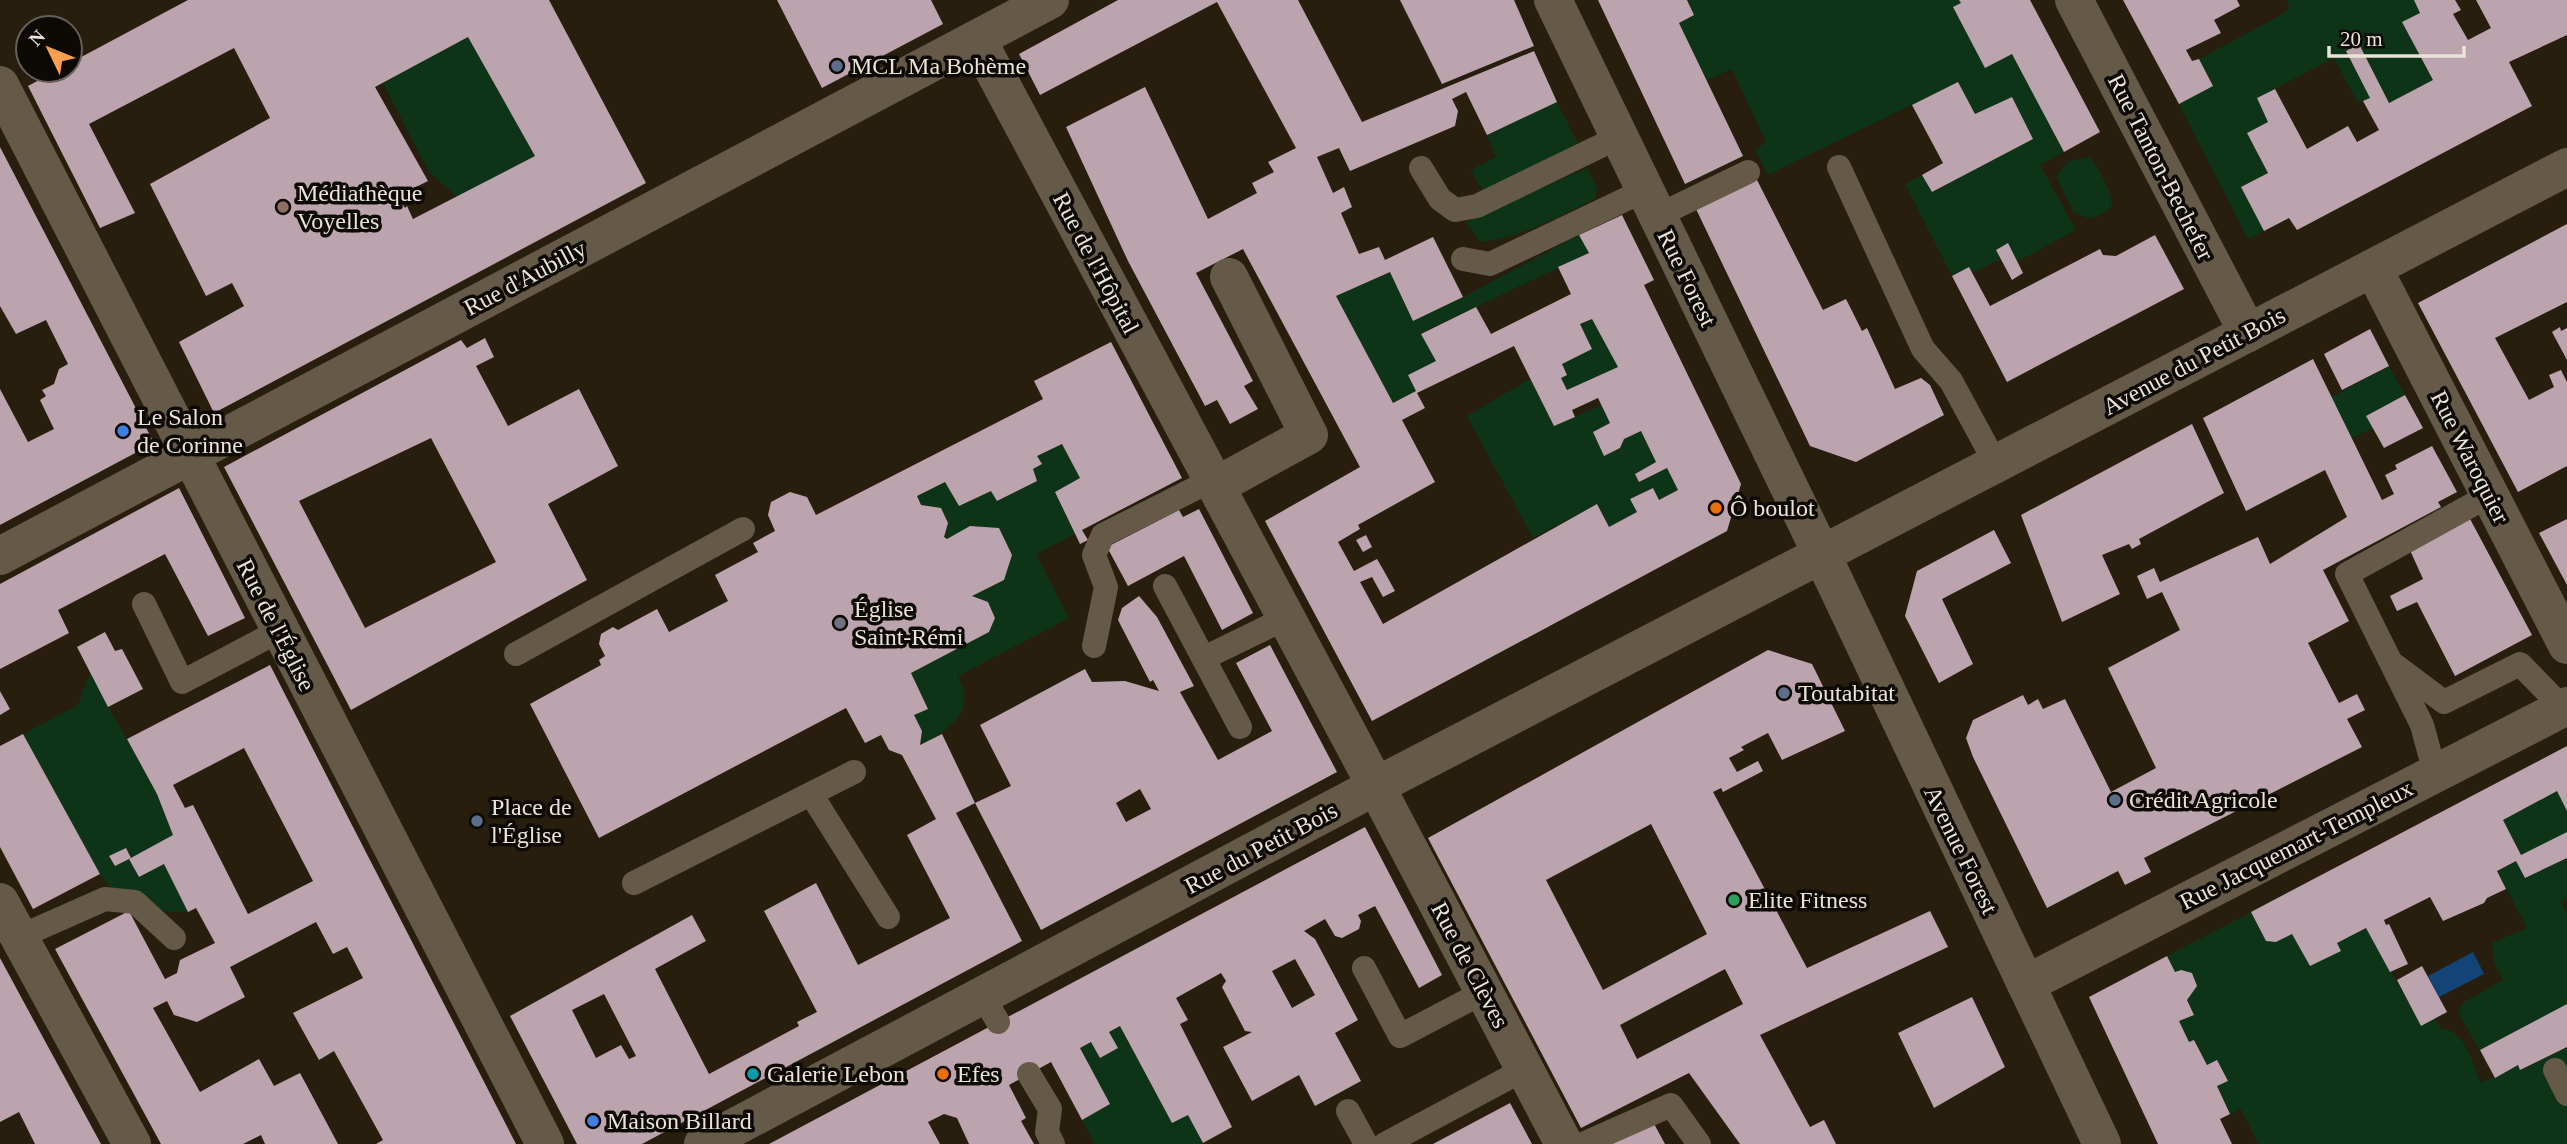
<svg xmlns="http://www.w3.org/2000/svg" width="2567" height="1144" viewBox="0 0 2567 1144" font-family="Georgia,serif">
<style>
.green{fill:#0d3417}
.water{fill:#134477}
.building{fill:#bca4af;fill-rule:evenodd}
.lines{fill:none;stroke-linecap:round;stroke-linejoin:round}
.lane{stroke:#655a47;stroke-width:24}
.street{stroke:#655a47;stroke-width:38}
.secondary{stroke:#655a47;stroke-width:38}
.service-dot{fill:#5c6f8a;stroke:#0d0904;stroke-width:2.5}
.education-dot{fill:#8d6e63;stroke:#0d0904;stroke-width:2.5}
.shop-dot{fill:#3f7fe0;stroke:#0d0904;stroke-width:2.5}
.food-dot{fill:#e8710a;stroke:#0d0904;stroke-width:2.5}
.worship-dot{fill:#6b7280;stroke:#0d0904;stroke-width:2.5}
.leisure-dot{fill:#2e9e5b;stroke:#0d0904;stroke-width:2.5}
.culture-dot{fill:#0f9aa8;stroke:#0d0904;stroke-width:2.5}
.labels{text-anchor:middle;stroke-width:7;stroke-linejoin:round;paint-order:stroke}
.poi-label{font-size:24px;fill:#eae3d8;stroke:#0d0904;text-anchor:start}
.street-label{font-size:24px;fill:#eae3d8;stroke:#0d0904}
</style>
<rect width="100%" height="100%" fill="#281e0d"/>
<!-- green -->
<g class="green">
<polygon points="1688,0 1959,0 1961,3 1953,8 1985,67 2012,54 2064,152 2040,165 2076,230 2017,262 2007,243 1996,250 2001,259 1972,273 1969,267 1952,276 1905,184 1922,175 1933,192 2032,139 2012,97 1975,114 1958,82 1768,175 1755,150 1766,142 1732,69 1707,80 1679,23 1694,15"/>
<polygon points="2286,0 2414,0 2420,13 2402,22 2433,80 2389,103 2359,44 2346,52 2370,98 2358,103 2334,58 2257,98 2268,122 2247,134 2268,173 2241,187 2264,231 2248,239 2179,104 2212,86 2199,59 2281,15 2290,8"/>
<polygon points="468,37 535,156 457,197 429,172 383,83"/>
<polygon points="1557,102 1580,148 1484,193 1471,170 1496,157 1487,135"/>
<path d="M2090,157C2096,167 2118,198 2110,208C2106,213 2097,216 2091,219L2074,213L2056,176L2069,161Z"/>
<path d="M1587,168L1597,189L1595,199C1559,216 1519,239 1480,242L1465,222Z"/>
<polygon points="1579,235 1589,253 1421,333 1436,361 1408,375 1416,391 1393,403 1336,296 1390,272 1414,321 1463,297"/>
<polygon points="1592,319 1618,367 1567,390 1561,378 1567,375 1562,364 1592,349 1580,324"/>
<polygon points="2389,366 2405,395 2366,416 2373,428 2352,438 2331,397"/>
<polygon points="1530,379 1554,426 1601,405 1610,423 1593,432 1604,455 1620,448 1624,439 1641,431 1656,462 1636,473 1639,482 1667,468 1678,490 1659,500 1652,488 1631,498 1637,512 1609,527 1597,504 1533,538 1467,416"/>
<path d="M1062,444L1080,478L1055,492L1075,534L1036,554L1069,618L958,676C959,681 963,687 964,692C968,721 940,734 920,745L914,715L928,708L911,673L989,632L995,617L988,602L972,596L1004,580L1012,555L998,528L970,526L947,539L944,537L948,523L941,509L921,505L917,496L945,482L959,506L991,491L998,501L1037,481L1033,469L1042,464L1037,456Z"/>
<polygon points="90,673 157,794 173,835 131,858 126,848 109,857 115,866 129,859 139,877 164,864 188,912 129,911 100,874 23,734 78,705"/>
<polygon points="2557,791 2567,811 2567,832 2521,855 2503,820"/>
<polygon points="2567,858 2567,898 2561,901 2567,913 2567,1004 2480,1050 2458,1013 2464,1002 2503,980 2494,962 2492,943 2527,928 2497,871 2516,861 2526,878"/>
<path d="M2251,912L2266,941L2276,942L2292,934L2310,966L2340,951L2337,943L2366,928L2421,1025L2434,1018L2442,1029C2465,1029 2473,1065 2481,1083L2518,1065L2521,1070L2567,1047V1144H2258L2241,1109L2230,1114L2217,1086L2228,1081L2217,1061L2207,1065L2195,1040L2189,1042L2179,1021L2194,1015L2167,956Z"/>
<polygon points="1120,1026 1172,1123 1188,1115 1204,1144 1095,1144 1082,1120 1110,1104 1080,1048 1091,1042 1100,1058 1117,1049 1109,1032"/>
</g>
<!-- water -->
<polygon class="water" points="2473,952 2484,974 2439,997 2428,976"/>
<!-- building -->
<g class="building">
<path d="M188,0H549L646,183L214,413L179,342L244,306L232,283L206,296L150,184L270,118L234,48L89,124L135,213L100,228L28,86L58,70H70V63ZM468,37L535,156L413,219L407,206L405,208L398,196L428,181L375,87Z"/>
<polygon points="777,0 931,0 943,24 822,88"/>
<path d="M1118,0H1298L1362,122L1534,51L1557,102L1487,135L1466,92L1452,99L1458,111L1455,126L1350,171L1339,148L1317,157L1333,193L1344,187L1352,207L1341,213L1359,254L1379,247L1385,260L1433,237L1463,297L1413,321L1390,272L1336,296L1393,403L1416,391L1408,375L1436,361L1421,334L1476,307L1491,334L1571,294L1558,267L1589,253L1579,235L1622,215L1654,280L1644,285L1741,484L1727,531L1372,721L1265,521L1360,467L1243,249L1196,273L1253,381L1244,386L1258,409L1230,424L1217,400L1205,406L1128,261L1066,127L1145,87L1208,219L1257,193L1252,183L1274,172L1268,162L1296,148L1217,2L1040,95L1019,54ZM1592,319L1618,367L1567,390L1561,378L1567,375L1562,364L1592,349L1580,324ZM1514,346L1554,426L1575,417L1572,410L1598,398L1610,423L1593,432L1604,456L1620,448L1624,439L1641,431L1656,462L1635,474L1639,482L1667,468L1678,490L1659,500L1653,488L1630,499L1637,512L1609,527L1597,504L1383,624L1360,582L1372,577L1383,597L1395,591L1384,571L1377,559L1354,571L1338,542L1360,529L1358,525L1435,482L1402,420L1425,408L1417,393Z"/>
<polygon points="1400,0 1514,0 1534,46 1442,84"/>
<polygon points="1598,0 1687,0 1694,15 1679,23 1743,156 1685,184"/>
<polygon points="1959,0 2030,0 2100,132 2064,152 2012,54 1985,68 1953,7 1961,3"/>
<polygon points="2123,0 2237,0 2240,6 2214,20 2221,33 2186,50 2192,61 2199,59 2213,86 2179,104"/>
<polygon points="2414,0 2455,0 2461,10 2453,14 2468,40 2491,28 2476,0 2567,0 2567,35 2509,62 2532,106 2297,230 2289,218 2264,231 2241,187 2268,173 2247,133 2268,122 2257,98 2275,89 2307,149 2348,126 2357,142 2379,130 2363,101 2370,98 2346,51 2359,44 2389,103 2433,80 2402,22 2420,13"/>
<polygon points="1958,82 1975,114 2012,97 2033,139 1932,192 1922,175 1943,163 1912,105"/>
<polygon points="0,147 154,443 0,525 0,389 28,442 54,429 40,400 46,396 42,390 54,384 59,369 68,364 46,320 16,334 0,306"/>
<polygon points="1757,180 1823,310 1846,299 1862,331 1867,328 1895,389 1921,378 1930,385 1944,415 1856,462 1810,446 1696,209"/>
<polygon points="2567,224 2567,302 2495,338 2529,400 2554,387 2549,375 2561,370 2567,382 2567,466 2518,492 2418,303"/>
<polygon points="2155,235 2184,289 2007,382 1952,276 1969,267 1990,306 2100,249 2103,255 2116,256"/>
<polygon points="2008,243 2023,273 2012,280 1996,250"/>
<polygon points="2560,327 2561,331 2567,328 2567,360 2552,332"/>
<polygon points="2370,329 2389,366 2342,390 2324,354"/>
<path d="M485,338L494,357L476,366L508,426L579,389L618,466L548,504L587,580L351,710L224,467L461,340L467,348ZM431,438L496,562L365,628L299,501Z"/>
<path d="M1111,342L1182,478L1082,530L1088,540L1080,544L1055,492L1080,478L1062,444L1037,456L1042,464L1033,469L1037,481L997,501L991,491L959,506L945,482L917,496L921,505L941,508L948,523L944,537L947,539L970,526L999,528L1012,555L1004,580L972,596L988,602L995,618L989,632L911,673L928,709L914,715L922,731L920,745L942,734L975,803L956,813L1022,941L642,1144H577L510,1016L692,915L706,941L655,969L709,1074L799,1026L797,1022L817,1012L764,911L816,883L858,965L950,918L907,835L936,819L902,755L889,750L881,735L865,743L846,708L599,838L530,704L601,665L599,660L605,656L599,644L601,634L613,627L618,630L657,609L669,632L728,601L715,575L758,552L753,543L775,531L768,515L771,502L790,492L807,497L816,515L1043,399L1034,381ZM604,994L636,1056L629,1059L621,1045L596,1058L572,1010Z"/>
<polygon points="2313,359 2382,500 2394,494 2385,475 2397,469 2395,465 2432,446 2457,492 2438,502 2441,507 2323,570 2349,621 2308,643 2339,703 2357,694 2365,710 2347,719 2362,747 2144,858 2151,872 2125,885 2118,871 2047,908 1973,757 1966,738 1973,720 2023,695 2028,705 2038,699 2043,709 2065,699 2111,792 2156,768 2108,668 2180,630 2162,592 2147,599 2137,576 2154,568 2160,582 2258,537 2270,564 2347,517 2325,470 2246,511 2203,418"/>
<polygon points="2405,395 2423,428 2384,448 2366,416"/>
<polygon points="2192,424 2224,493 2139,539 2141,544 2132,549 2129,544 2102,555 2120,594 2062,622 2021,515"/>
<polygon points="179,488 245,618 208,636 165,554 58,610 69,633 0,669 0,584"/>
<polygon points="1199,509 1253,613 1222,630 1184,556 1128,586 1107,547 1179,510 1183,517"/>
<polygon points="2469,517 2532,635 2455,676 2417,602 2397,611 2390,596 2423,579 2409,548"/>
<polygon points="2567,519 2567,585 2539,533"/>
<polygon points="1994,530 2011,563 1942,599 1973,664 1939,683 1905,616 1917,571"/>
<polygon points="1366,535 1372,547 1363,552 1356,540"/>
<path d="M1139,596L1157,617L1194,686L1180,692L1218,760L1272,731L1236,663L1270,645L1337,772L1041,930L975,803L1011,786L980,725L1085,669L1092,682L1125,681L1159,691L1153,680L1150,682L1118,620L1122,608ZM1140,789L1151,809L1126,822L1116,803Z"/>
<polygon points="105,632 115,651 122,649 143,689 108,707 77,647"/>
<path d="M1768,650L1812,664L1845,731L1782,760L1768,733L1741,747L1744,750L1729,758L1737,772L1758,761L1763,771L1723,792L1721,788L1713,792L1807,968L1930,911L1948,947L1760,1035L1810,1127L1824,1120L1836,1144H1740L1689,1073L1581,1128L1428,838ZM1651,824L1707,934L1603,990L1546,880ZM1725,969L1743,1004L1637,1059L1620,1025Z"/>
<path d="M270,665L335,792L516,1144H376L383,1140L334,1051L319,1060L293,1013L363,978L347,947L333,954L316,922L230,967L245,997L197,1022L174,1015L167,1001L153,1008L200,1092L259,1059L274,1086L300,1073L338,1144H265L261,1135L243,1144H161L55,949L129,911L165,979L177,973L180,960L215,943L196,908L188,912L164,864L139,877L129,859L173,835L157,794L127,739ZM244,748L313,881L248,914L193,805L185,808L173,785Z"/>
<polygon points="0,691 10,709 0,715"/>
<polygon points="23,734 100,874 33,909 0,847 0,746"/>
<polygon points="2567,746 2567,811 2557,791 2503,820 2521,855 2567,832 2567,858 2525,878 2516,861 2497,871 2506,889 2487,898 2484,903 2443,921 2430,897 2384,920 2386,925 2389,924 2408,964 2390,972 2366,928 2337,943 2341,951 2310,966 2292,934 2276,942 2266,941 2251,912"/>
<path d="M1365,827L1442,975L1419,988L1375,906L1358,915L1361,921L1359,929L1342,938L1335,936L1325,919L1304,931L1315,939L1358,1020L1335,1033L1361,1081L1315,1106L1299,1075L1252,1101L1223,1047L1252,1032L1245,1031L1222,987L1226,981L1221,973L1176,998L1188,1020L1180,1024L1232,1127L1203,1143L1188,1115L1172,1123L1120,1026L1109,1032L1118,1048L1100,1058L1091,1042L1080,1048L1110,1104L1082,1120L1051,1062L1009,1085L1026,1118L1021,1121L1034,1144H969L957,1118L944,1114L928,1122L940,1144H769ZM1295,959L1315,995L1292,1008L1272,971Z"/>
<polygon points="126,848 131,858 115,866 109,856"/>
<polygon points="2167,956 2175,972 2181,970 2192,973 2197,986 2187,1000 2194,1015 2179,1021 2189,1042 2194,1040 2207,1065 2217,1060 2228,1081 2217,1086 2230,1114 2220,1119 2232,1144 2158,1144 2089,997"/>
<polygon points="0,958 27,1008 101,1144 35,1144 19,1112 0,1122"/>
<polygon points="2422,966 2447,1012 2421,1026 2397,980"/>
<polygon points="1972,997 2005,1067 1934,1108 1898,1033"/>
<polygon points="2567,1004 2567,1047 2520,1070 2518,1065 2495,1078 2480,1050"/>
<polygon points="1510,1103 1532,1144 1433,1144"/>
<polygon points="1653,1122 1665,1144 1610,1144"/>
</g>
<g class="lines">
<!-- lane -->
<g class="lane">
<polyline points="1839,167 1923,349 1951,381 1996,464"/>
<polyline points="1421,168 1440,199 1455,210 1477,206 1619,137"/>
<polyline points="1657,216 1748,172"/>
<polyline points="1463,259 1490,264 1645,190"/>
<polyline points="1165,586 1240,727"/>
<polyline points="144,604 182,682 279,631"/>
<polyline points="1094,646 1106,587 1094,555 1103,535 1212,480"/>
<polyline points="516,654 743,529"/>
<polyline points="1204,658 1286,618"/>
<polyline points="2396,666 2444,702 2520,664 2563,708"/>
<polyline points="2435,773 2422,725 2347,574 2490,495"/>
<polyline points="811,794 888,917"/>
<polyline points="634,883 854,772"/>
<polyline points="19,937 105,899 135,902 174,938"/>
<polyline points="1364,968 1400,1036 1484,992"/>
<polyline points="983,996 998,1022"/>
<polyline points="2555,1070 2567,1094"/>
<polyline points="1029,1074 1050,1109 1047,1132 1053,1144"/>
<polyline points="1348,1111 1366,1144"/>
<polyline points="1385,1144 1525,1069"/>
<polyline points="1583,1144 1671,1105 1699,1144"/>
</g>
<!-- street -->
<g class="street">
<polyline points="2074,0 2248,333"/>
<polyline points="977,39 1360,756 1564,1144"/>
<polyline points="0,85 545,1144"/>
<polyline points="2373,268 2567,645"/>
<polyline points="1216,486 1309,435 1229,277"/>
<polyline points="0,556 1050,0"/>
<polyline points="0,902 132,1144"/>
<polyline points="2026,984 2567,706"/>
<polyline points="703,1144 1376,786 2567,167"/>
</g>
<!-- secondary -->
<polyline class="secondary" points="1553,0 1822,555 2102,1144"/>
</g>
<!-- markers -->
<g class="service-dot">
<circle cx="837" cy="66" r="7"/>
<circle cx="1784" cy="693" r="7"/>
<circle cx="2115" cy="800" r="7"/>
<circle cx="477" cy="821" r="7"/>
</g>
<circle class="education-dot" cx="283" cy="207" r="7"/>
<g class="shop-dot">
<circle cx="123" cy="431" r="7"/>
<circle cx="593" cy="1121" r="7"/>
</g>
<g class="food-dot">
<circle cx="1716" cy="508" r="7"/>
<circle cx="943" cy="1074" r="7"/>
</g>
<circle class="worship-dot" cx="840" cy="623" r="7"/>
<circle class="leisure-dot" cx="1734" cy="900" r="7"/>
<circle class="culture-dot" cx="753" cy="1074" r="7"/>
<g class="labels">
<!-- poi labels -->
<g class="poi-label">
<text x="851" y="74">MCL Ma Bohème</text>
<text x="297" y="201">Médiathèque<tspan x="297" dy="28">Voyelles</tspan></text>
<text x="137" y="425">Le Salon<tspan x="137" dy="28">de Corinne</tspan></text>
<text x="1730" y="516">Ô boulot</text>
<text x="854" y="617">Église<tspan x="854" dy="28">Saint-Rémi</tspan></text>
<text x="1798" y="701">Toutabitat</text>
<text x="2129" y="808">Crédit Agricole</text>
<text x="491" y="815">Place de<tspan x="491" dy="28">l'Église</tspan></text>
<text x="1748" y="908">Elite Fitness</text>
<text x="767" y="1082">Galerie Lebon</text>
<text x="957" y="1082">Efes</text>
<text x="607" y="1129">Maison Billard</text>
</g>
<!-- street labels -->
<g class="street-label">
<text transform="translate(2161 167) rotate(63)" y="8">Rue Tanton-Bechefer</text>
<text transform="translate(1096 263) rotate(62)" y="8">Rue de l'Hôpital</text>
<text transform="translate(525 278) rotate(-28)" y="8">Rue d'Aubilly</text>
<text transform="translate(1687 278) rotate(64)" y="8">Rue Forest</text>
<text transform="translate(2194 361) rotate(-28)" y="8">Avenue du Petit Bois</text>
<text transform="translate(2470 457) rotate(63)" y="8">Rue Waroquier</text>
<text transform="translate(276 625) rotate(63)" y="8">Rue de l'Église</text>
<text transform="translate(2296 845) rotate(-27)" y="8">Rue Jacquemart-Templeux</text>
<text transform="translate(1261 848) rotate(-28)" y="8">Rue du Petit Bois</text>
<text transform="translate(1961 850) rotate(64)" y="8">Avenue Forest</text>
<text transform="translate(1470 965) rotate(62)" y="8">Rue de Clèves</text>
</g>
</g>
<!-- north arrow -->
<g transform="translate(49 49) rotate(313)"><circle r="33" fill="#0d0904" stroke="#656059" stroke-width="2"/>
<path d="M0-5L12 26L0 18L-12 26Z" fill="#fb9e50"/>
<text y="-10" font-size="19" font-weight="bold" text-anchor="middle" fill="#eae3d8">N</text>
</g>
<!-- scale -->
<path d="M2329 46v10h135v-10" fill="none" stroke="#eae3d8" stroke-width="3.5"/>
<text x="2340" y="46" font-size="21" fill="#eae3d8" stroke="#0d0904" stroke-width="5" paint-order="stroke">20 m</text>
</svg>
